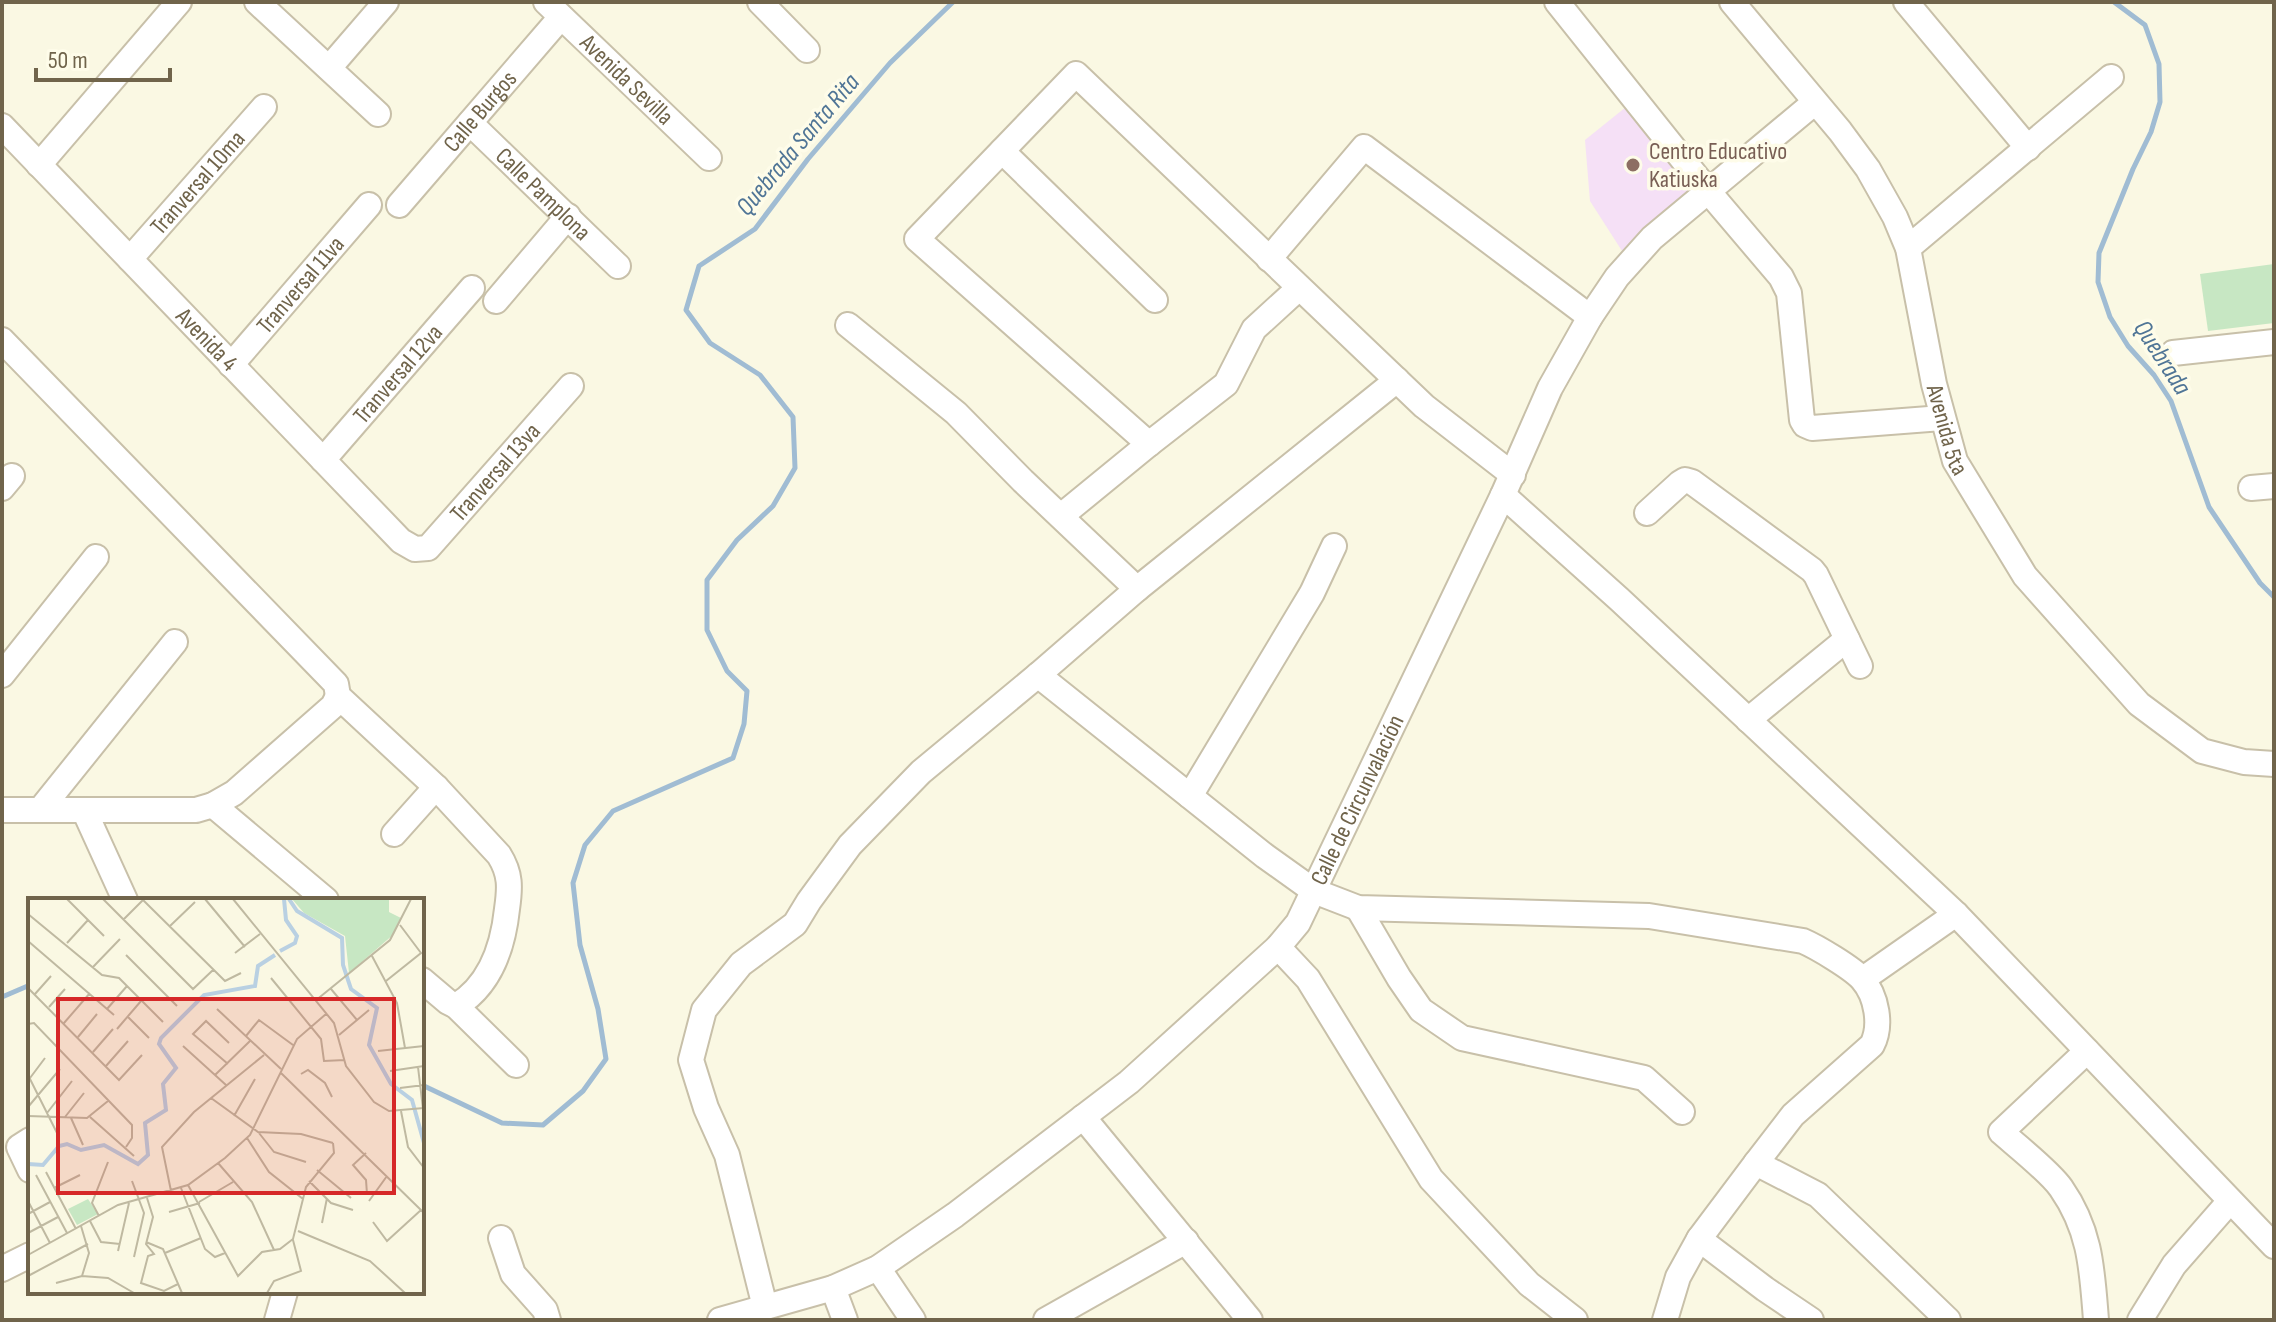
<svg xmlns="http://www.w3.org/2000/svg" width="2276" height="1322" viewBox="0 0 2276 1322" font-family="'Sofia Sans Condensed',sans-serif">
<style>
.education{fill:#f5e0f6}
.green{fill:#c7e7c3}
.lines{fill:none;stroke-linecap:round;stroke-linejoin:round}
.stream{stroke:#a0bcd3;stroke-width:5}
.minor-casing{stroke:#c8c0a9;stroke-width:28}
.minor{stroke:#fff;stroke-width:24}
.education-dot{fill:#8d6e63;stroke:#fefce9;stroke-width:3}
.labels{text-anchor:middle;stroke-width:7;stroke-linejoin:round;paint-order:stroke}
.street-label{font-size:24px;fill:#70644b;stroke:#fefce9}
.education-label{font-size:24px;fill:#785e54;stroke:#fefce9;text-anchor:start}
.water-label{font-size:26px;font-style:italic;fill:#507596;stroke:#fefce9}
.inset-river{fill:none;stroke:#b9d0e2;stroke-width:4}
.inset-road{fill:none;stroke:#bfb9a1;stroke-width:2}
.view{fill:#d62828;fill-opacity:0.15;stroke:#d62828;stroke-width:4}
.inset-edge{fill:none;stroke:#70644b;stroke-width:4}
</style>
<rect width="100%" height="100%" fill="#faf8e3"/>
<!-- education -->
<polygon class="education" points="1631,103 1699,189 1624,254 1590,201 1585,140"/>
<!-- green -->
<polygon class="green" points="2274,264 2274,323 2208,331 2200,274"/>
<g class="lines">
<!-- stream -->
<g class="stream">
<polyline points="2114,2 2145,25 2159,64 2160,102 2151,132 2133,169 2099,253 2098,282 2110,317 2128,346 2154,375 2171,401 2209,507 2260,583 2274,597"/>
<polyline points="2,997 30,985"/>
<polyline points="422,1085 502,1123 543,1125 583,1091 606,1059 598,1009 580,945 573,883 585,845 613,811 733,758 744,724 747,691 727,671 707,630 707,580 737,540 773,506 795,468 793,417 760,375 710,343 686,310 699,266 755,229 808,159 890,63 953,2"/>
</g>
<defs>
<g id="minor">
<polyline points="257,2 378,114"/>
<path id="s1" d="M546,2L709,158"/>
<polyline points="760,2 807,50"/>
<polyline points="1557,2 1708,191 1781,277 1789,293 1802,420 1805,425 1812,428 1942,418"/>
<path id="s2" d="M1732,2L1840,131L1868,169L1895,217L1908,248L1934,384L1955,461L2025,576L2139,704L2202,751L2244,762L2274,764"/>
<polyline points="1906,2 2028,148"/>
<polyline points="329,68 386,2"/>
<path id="s3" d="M470,123L618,266"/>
<path id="s4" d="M2,126L401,541L415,549L428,548L571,386"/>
<polyline points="1002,151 1155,300"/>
<polyline points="39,165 179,2"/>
<path id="s5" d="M399,205L561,17"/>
<polyline points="1908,248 2111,77"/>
<path id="s6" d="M130,259L264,107"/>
<polyline points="1269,259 1364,147 1590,317"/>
<polyline points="496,301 568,216"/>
<polyline points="848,325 956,413 1023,481 1137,589"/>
<path d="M2,340L336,684L338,696L436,787L499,855C511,874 510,888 507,909C503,947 491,985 456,1006"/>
<polyline points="2173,353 2274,342"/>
<path id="s7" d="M231,365L369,205"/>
<polyline points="1149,444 917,239 1076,74 1424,406 1513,475"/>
<path id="s8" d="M323,460L472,288"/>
<polyline points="2,488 12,476"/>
<polyline points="2251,488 2274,486"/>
<polyline points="1503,495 1619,599 1956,914 2274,1246"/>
<polyline points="1647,513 1680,483 1685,480 1692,482 1812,570 1816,575 1860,666"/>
<polyline points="1061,516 1149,444 1226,384 1254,329 1299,288"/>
<polyline points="2,675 96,557"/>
<path d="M1038,675L1265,856L1314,891L1358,908L1649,916L1803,941C1817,947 1852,968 1862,979C1877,996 1882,1026 1872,1045L1793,1115L1756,1163L1699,1239L1678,1277L1665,1320"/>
<polyline points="1748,720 1847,639"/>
<polyline points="1190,796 1312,593 1334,546"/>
<polyline points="213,805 326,900"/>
<polyline points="2,810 196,810 213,805 234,793 333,706 338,696"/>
<polyline points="40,810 175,642"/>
<polyline points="84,810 125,900"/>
<polyline points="394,834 436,787"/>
<polyline points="1358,908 1399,978 1421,1010 1462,1038 1644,1078 1682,1112"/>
<polyline points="1278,947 1308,979 1431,1179 1529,1284 1575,1320"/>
<polyline points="1863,979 1956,914"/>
<polyline points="422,980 448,1002 456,1006 516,1065"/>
<path d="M2087,1051L2001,1132C2017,1146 2050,1172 2061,1188C2091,1231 2092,1270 2096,1320"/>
<polyline points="1083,1117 1250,1320"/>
<polyline points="30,1140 19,1147 30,1170"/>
<polyline points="1756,1163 1818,1195 1948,1320"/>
<polyline points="501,1238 513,1274 545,1310 548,1320"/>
<polyline points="1699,1239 1765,1289 1811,1320"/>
<polyline points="878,1268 913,1320"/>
<polyline points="2,1269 30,1255"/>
<polyline points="833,1288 845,1320"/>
<polyline points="765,1307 727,1155 706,1108 691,1060 704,1010 741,964 795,924 809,901 850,845 921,772 1038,675 1137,589 1397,380"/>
<polyline points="277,1320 285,1292"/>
<path id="s9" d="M720,1320L833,1288L878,1268L955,1215L1129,1082L1278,947L1298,923L1503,495L1550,388L1590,317L1617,277L1652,238L1814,103"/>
<polyline points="1046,1320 1186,1241"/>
<polyline points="2140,1320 2174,1265 2230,1201"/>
</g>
</defs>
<!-- minor casing -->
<use href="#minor" class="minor-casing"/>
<!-- minor -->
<use href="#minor" class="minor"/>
</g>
<!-- markers -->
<circle class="education-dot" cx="1633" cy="165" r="8"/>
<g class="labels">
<!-- street labels -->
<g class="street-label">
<text dy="8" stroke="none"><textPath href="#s1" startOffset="112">Avenida Sevilla</textPath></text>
<text dy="8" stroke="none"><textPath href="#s5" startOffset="124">Calle Burgos</textPath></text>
<text dy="8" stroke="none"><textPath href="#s6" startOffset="102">Tranversal 10ma</textPath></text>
<text dy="8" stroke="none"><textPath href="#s3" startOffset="102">Calle Pamplona</textPath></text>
<text dy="8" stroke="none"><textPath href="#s7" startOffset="106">Tranversal 11va</textPath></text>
<text dy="8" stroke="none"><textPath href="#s4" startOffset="296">Avenida 4</textPath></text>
<text dy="8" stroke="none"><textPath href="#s8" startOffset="114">Tranversal 12va</textPath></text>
<text dy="8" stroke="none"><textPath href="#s2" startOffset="490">Avenida 5ta</textPath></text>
<text dy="8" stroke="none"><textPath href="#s4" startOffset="706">Tranversal 13va</textPath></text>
<text dy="8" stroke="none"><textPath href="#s9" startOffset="848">Calle de Circunvalación</textPath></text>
</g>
<!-- education labels -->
<g class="education-label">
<text x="1649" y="159">Centro Educativo<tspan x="1649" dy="28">Katiuska</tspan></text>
</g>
<!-- water labels -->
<g class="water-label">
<text transform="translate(797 144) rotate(-50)" y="9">Quebrada Santa Rita</text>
<text transform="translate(2163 357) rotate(57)" y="9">Quebrada</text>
</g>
</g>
<!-- overview -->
<g transform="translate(28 898)">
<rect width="396" height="396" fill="#faf8e3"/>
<path d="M264,1H361V14L373,20L366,36L321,75L317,38L276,15ZM60,301L70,316L49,327L40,311Z" fill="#c7e7c3"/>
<path class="inset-river" d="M261,1L269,13L314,40L315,67L323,91L349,110L341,147L363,186L384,202L396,245M252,53L267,45L269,38L258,22L256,1M0,266L15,267L31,248L39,246L53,252L76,247L110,266L120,257L117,225L138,212L135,186L148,170L131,146L133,140L176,97L227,88L230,68L247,57"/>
<path class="inset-road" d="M39,1L76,38M75,1L165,91L185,72M114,1L197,83L213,75M177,1L217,49M205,1L306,125L318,168L346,204L361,213L396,210M0,16L74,77L91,80L135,124M95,22L116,1M142,28L167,4M0,43L86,117M39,45L60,22M207,55L232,36M98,57L149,108M344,58L369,105L377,150M65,69L92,41M243,80L293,141L296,163L317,162M358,83L393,55L372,27M0,90L91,182L114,157M303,91L329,122M7,96L23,78M287,103L362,42L383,1M21,109L37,91M79,111L99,88M189,111L253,171M100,119L121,140M36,125L62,95M0,126L6,125L104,227V240L98,249M89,131L113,103M311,137L341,112M218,138L231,122L265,147M50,139L69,116M155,148L198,187M350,153L396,148M65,154L85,131M200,166L165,136L178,123L201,145M78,168L100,143M390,169L395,211M362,173L396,168M252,174L396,315M273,176L280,172L297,185L304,199M0,177L30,237M187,177L222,143M2,180L17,160M372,190L396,187M183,200L230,234L273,236L305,245M0,209L32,171M373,213L380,249L396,270M19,215L44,183M0,218L59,220L80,203M206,218L227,181M37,219L56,195M62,219L106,258M43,220L55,247M231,235L246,254L278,264M219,240L241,274L275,301M338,255L325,267L338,282L339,296M190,265L224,304L246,352M289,272L323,300M18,274L48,331M8,277L39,335M104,283L116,315L106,359M281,283L303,305L325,312M160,287L210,378L234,354L252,351L265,341L278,289L306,255L305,245M26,290L52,277M153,290L177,351L187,359L197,355M143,293L134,249L166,214L236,157M119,300L125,319L118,346L126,356L120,358L113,385L136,393L150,386M0,303L22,345M341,303L359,278M171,304L205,284M141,314L172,305M0,316L22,304M71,318L64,305L80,264M62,323L73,344L92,346M345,324L359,343L393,312M294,325L299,300M53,328L61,355L54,378M270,333L342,363L377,395M0,335L30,319M118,344L135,351L154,395M90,353L101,305M137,355L173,340M0,357L90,307L160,287L197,260L222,237L269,141L298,116M0,378L60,346M28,385L54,378L80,380L106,395M239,395L246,383L273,373L265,342"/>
<path class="view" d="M30,101H366V295H30Z"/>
<rect width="396" height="396" class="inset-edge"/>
</g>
<!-- border -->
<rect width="2276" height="1322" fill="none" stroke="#70644b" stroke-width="8"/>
<!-- scale -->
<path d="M36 68v12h134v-12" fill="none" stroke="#70644b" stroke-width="4"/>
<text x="48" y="68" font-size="24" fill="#70644b" stroke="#fefce9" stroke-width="6" paint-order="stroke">50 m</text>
</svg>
